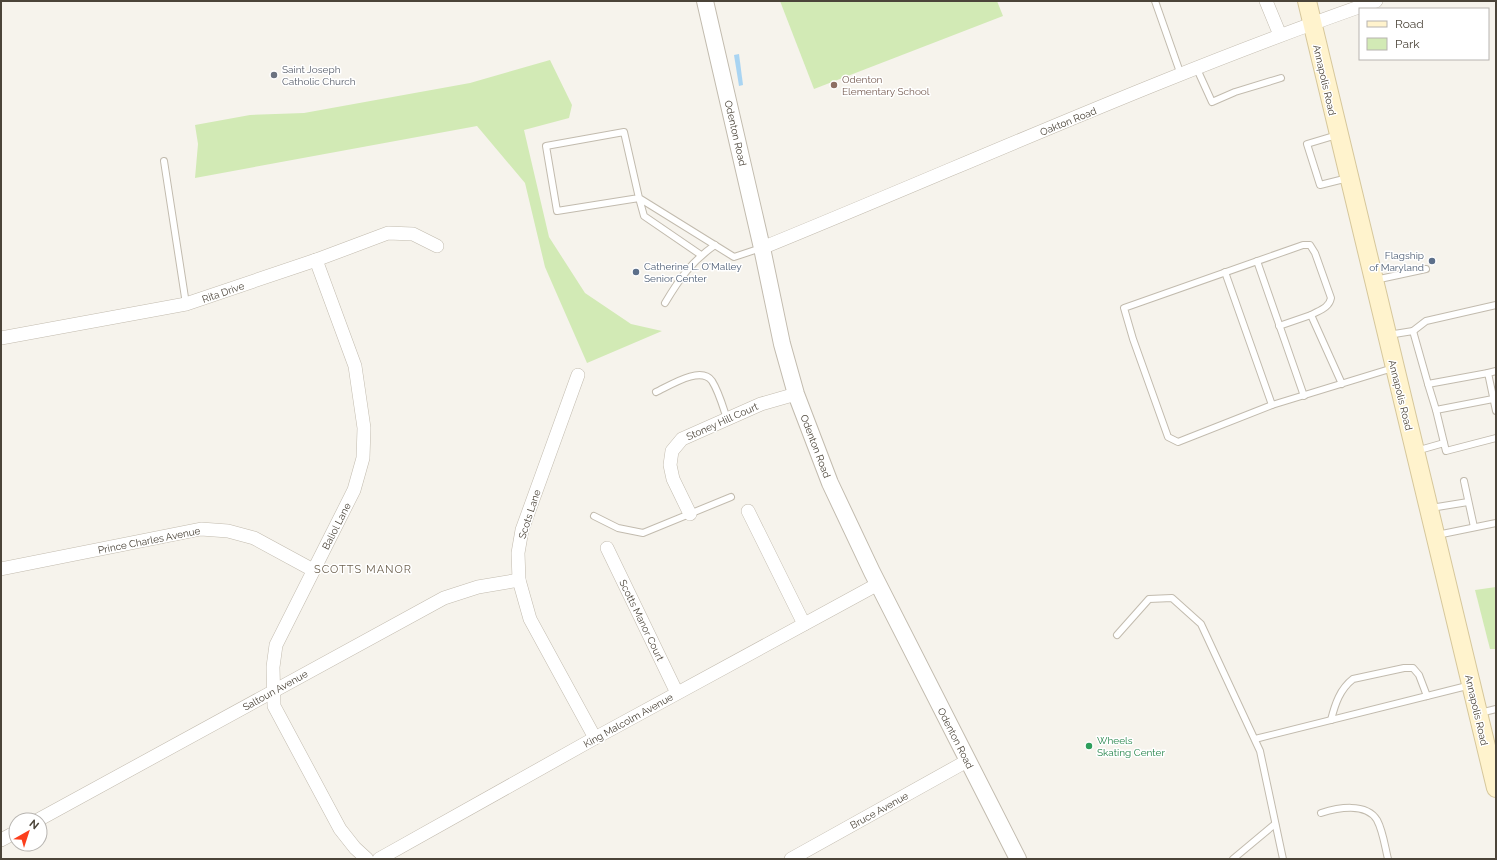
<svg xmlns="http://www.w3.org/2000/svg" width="1497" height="860" viewBox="0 0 1497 860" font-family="Raleway,sans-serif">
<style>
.green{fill:#d2eab5}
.water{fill:#a9d4f2}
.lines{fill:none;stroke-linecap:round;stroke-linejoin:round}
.service-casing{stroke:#c2bbae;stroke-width:8}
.minor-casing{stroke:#c2bbae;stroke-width:14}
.tertiary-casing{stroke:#c2bbae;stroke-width:18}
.secondary-casing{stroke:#d6c79b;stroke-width:20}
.service{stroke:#fff;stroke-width:6}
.minor{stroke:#fff;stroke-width:13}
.tertiary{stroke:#fff;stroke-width:16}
.secondary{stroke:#fff3cd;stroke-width:18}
.worship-dot{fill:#6b7280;stroke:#fff;stroke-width:1.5}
.education-dot{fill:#8d6e63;stroke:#fff;stroke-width:1.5}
.service-dot{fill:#5c6f8a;stroke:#fff;stroke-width:1.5}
.leisure-dot{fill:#2e9e5b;stroke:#fff;stroke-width:1.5}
.labels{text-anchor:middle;stroke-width:3;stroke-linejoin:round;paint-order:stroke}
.worship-label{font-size:10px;fill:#5b616d;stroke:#fff;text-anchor:start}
.education-label{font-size:10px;fill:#785e54;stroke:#fff;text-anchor:start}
.street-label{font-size:10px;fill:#4b4439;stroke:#fff}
.service-label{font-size:10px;fill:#4e5e75;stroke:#fff;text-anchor:end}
.leisure-label{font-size:10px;fill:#27864d;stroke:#fff;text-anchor:start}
.neighbourhood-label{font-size:11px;letter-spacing:1px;fill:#6e6250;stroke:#fff}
</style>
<rect width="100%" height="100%" fill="#f6f3ec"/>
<!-- green -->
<g class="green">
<polygon points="780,1 997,1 1003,16 814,89"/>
<polygon points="550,60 572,105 569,118 524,130 549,237 585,293 631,324 662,331 587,363 545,267 525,183 477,126 195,178 198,144 195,125 250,115 304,113 470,83"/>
<polygon points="1496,587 1496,649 1490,649 1475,590"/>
</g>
<!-- water -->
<polygon class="water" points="739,54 743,85 739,86 734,55"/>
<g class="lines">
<defs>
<g id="service">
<polyline points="1155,1 1181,75"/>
<polyline points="1197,69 1212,102 1235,92 1281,78"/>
<polyline points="1337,135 1307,144 1320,185 1348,178"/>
<polyline points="164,161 186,304"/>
<polyline points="701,255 644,216 639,198 557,211 546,146 624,132 639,198 734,257 761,248"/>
<polyline points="1257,261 1304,396"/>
<polyline points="1225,272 1272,405"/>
<polyline points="1375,280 1426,269"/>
<path d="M665,303C680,278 691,262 715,245"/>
<polyline points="1279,326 1311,315"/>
<polyline points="1413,331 1426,321 1496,305"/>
<polyline points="1388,335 1413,331 1428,384"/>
<polyline points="1488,373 1496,371"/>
<path d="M1342,384L1311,315C1320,310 1329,308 1331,298L1315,253L1310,245H1303L1124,308L1133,339L1168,437L1178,442L1272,405L1393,368"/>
<path d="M656,392C669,386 701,365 712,381C719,392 723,407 727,419"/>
<polyline points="1493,399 1436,410 1428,384 1488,373 1496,411"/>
<polyline points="1436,410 1444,443"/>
<polyline points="1416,451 1444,443 1446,451 1496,438"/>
<polyline points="1464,481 1474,527"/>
<polyline points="1431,508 1468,502"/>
<polyline points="594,516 618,528 643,533 731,497"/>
<polyline points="1437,535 1496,523"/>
<polyline points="1117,635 1149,599 1172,598 1201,624 1260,751 1283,859"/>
<polyline points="1480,713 1496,709"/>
<path d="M1331,720C1335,704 1340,689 1353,679L1404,668H1413L1419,675L1427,696"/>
<polyline points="1255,739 1471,685"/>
<path d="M1321,813C1337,808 1366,802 1377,820C1383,831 1385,847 1388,859"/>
<polyline points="1233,859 1275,824"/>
</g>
<g id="minor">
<polyline points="1266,1 1280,35"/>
<path d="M762,248C966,165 1168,73 1376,1"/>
<polyline points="316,260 355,366 364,428 363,458 354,490 276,645 273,667 274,706 340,829 355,848 367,859"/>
<polyline points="1,338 186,304 316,260 388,233 413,234 437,246"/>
<polyline points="578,375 522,530 518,553 519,580 530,619 595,738"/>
<polyline points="748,511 804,624"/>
<polyline points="690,514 673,479 670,465 672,451 682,439 761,404 796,394"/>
<polyline points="607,548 677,693"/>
<polyline points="1,569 201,529 228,531 254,538 313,570"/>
<polyline points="38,820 444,598 478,587 519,580"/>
<polyline points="1,840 16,832"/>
<polyline points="379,859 595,738 878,584"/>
<polyline points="791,859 967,761"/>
</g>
<polyline id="tertiary" points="705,1 762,248 782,344 796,394 830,483 872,572 1018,859"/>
<polyline id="secondary" points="1307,1 1496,788"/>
</defs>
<!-- service casing -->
<use href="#service" class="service-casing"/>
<!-- minor casing -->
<use href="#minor" class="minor-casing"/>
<!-- tertiary casing -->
<use href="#tertiary" class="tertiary-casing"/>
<!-- secondary casing -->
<use href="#secondary" class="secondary-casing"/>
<!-- service -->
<use href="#service" class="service"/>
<!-- minor -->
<use href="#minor" class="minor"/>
<!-- tertiary -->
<use href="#tertiary" class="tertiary"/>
<!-- secondary -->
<use href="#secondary" class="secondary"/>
</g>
<!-- markers -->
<circle class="worship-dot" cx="274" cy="75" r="4"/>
<circle class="education-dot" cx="834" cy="85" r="4"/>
<g class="service-dot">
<circle cx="1432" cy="261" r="4"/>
<circle cx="636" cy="272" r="4"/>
</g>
<circle class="leisure-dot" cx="1089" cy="746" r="4"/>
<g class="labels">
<!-- worship labels -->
<g class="worship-label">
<text x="282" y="73">Saint Joseph<tspan x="282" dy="12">Catholic Church</tspan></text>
</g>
<!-- education labels -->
<g class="education-label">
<text x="842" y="83">Odenton<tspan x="842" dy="12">Elementary School</tspan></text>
</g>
<!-- street labels -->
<g class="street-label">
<text transform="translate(1325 80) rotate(77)" y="4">Annapolis Road</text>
<text transform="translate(1068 121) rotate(-22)" y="4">Oakton Road</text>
<text transform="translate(736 133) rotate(77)" y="4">Odenton Road</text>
<text transform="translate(223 292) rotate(-19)" y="4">Rita Drive</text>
<text transform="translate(1401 395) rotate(76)" y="4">Annapolis Road</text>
<text transform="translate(722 421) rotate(-24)" y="4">Stoney Hill Court</text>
<text transform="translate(816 446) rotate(69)" y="4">Odenton Road</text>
<text transform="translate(529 514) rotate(-72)" y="4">Scots Lane</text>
<text transform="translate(336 526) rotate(-63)" y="4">Baliol Lane</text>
<text transform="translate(149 540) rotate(-11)" y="4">Prince Charles Avenue</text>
<text transform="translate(642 620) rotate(64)" y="4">Scotts Manor Court</text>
<text transform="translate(275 690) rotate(-29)" y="4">Saltoun Avenue</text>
<text transform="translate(1477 710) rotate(77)" y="4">Annapolis Road</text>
<text transform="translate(628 720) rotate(-29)" y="4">King Malcolm Avenue</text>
<text transform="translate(956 738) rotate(63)" y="4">Odenton Road</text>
<text transform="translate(879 810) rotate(-29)" y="4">Bruce Avenue</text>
</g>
<!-- service labels -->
<g class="service-label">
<text x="1424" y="259">Flagship<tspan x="1424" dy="12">of Maryland</tspan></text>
<text x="644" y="270" text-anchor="start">Catherine L. O'Malley<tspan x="644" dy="12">Senior Center</tspan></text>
</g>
<!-- leisure labels -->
<g class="leisure-label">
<text x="1097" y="744">Wheels<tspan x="1097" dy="12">Skating Center</tspan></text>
</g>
<!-- neighbourhood labels -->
<g class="neighbourhood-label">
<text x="363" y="573">SCOTTS MANOR</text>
</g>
</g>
<!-- border -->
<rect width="1497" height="860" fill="none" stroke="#4b4439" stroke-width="4"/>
<!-- legend -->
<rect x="1359" y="8" width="130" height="52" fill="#ffffff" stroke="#b7b4b0"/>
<rect x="1367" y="21" width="20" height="6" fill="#fff3cd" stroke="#b7b4b0"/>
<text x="1395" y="28" font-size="12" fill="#4b4439">Road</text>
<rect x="1367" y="38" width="20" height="12" fill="#d2eab5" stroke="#b7b4b0"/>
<text x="1395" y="48" font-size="12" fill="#4b4439">Park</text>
<!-- north arrow -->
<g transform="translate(28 832) rotate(39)"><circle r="19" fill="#ffffff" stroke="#b7b4b0"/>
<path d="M0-3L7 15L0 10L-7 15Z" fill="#fc3f1d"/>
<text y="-6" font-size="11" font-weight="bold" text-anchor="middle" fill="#4b4439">N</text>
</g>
</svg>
